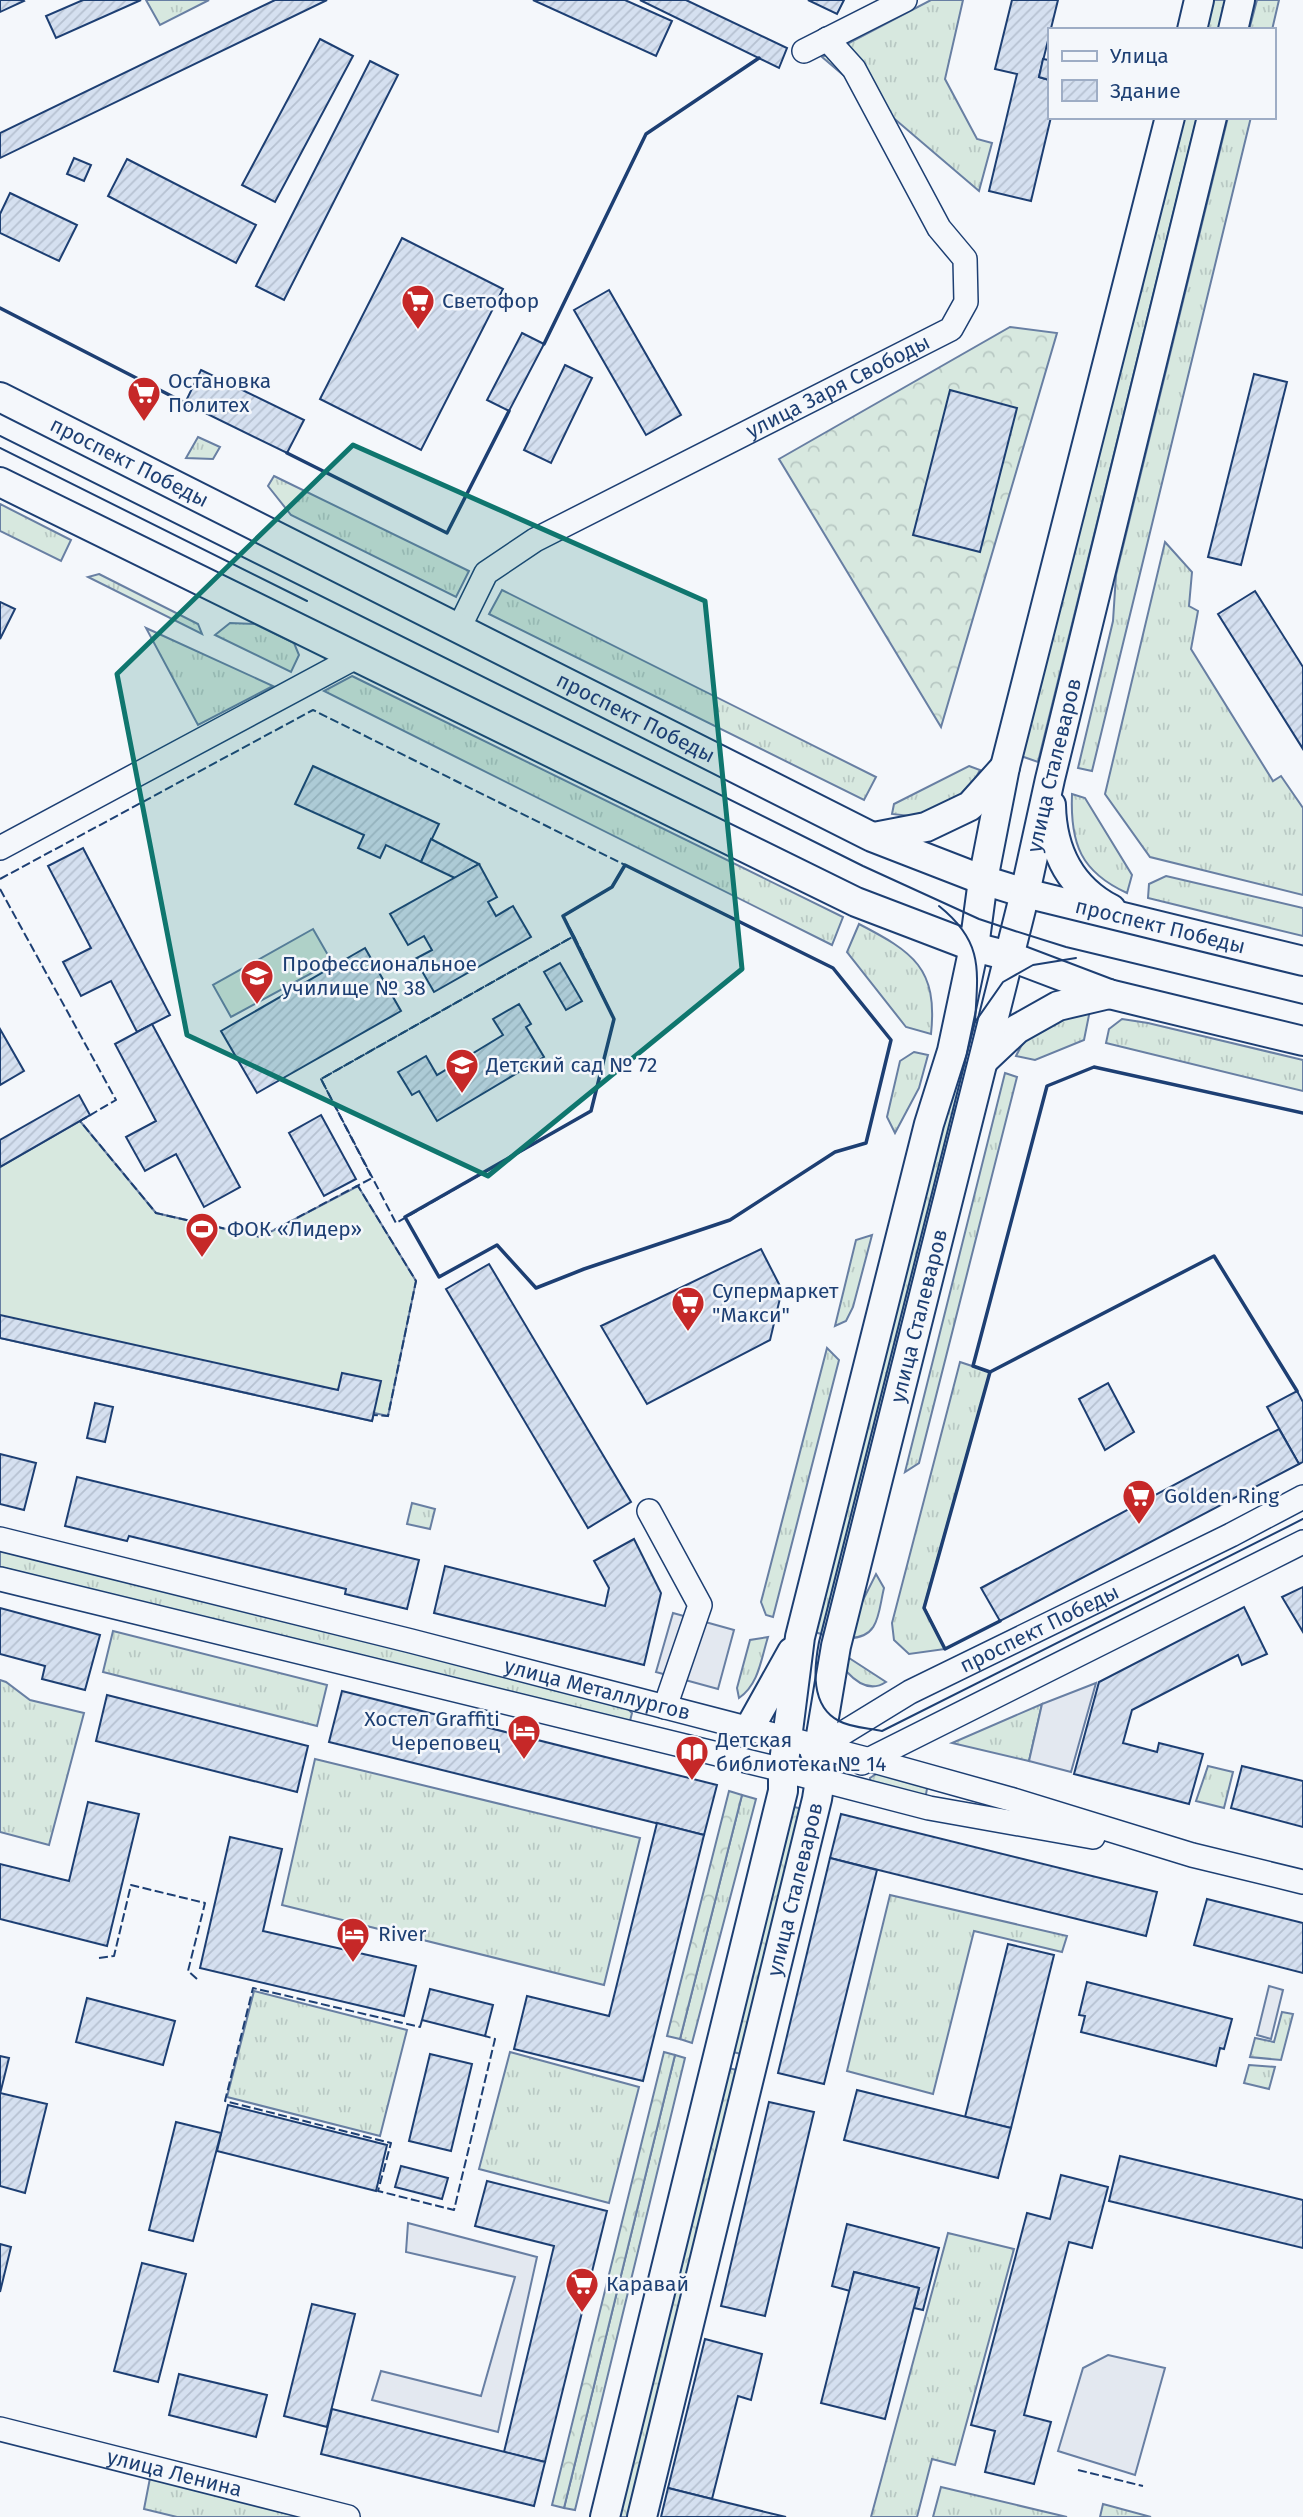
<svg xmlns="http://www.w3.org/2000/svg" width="1303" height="2517" viewBox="0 0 1303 2517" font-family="'Fira Sans',sans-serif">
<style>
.grass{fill:url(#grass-tufts);stroke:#687fa3;stroke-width:2}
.forest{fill:url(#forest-crowns);stroke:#687fa3;stroke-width:2}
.pitch{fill:#d7e8df;stroke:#687fa3;stroke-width:2}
.parking{fill:#e3e8f0;stroke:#687fa3;stroke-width:2}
.building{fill:url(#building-hatch);stroke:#1d3f73;stroke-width:2}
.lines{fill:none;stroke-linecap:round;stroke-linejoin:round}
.minor-casing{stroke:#1d3f73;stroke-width:26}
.major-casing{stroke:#1d3f73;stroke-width:32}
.minor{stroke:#f4f7fb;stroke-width:23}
.major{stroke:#f4f7fb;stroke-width:28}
.tram{stroke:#1d3f73;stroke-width:2}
.fence{stroke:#1d3f73;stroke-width:2;stroke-dasharray:9 3.5;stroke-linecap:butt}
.wall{stroke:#1d3f73;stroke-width:3.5}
.marked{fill:#0f766e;fill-opacity:0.2;stroke:#0f766e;stroke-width:5;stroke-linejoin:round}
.labels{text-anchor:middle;stroke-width:5;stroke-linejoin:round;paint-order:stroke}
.poi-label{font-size:21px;fill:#1d3f73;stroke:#f4f7fb;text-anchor:start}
.street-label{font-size:21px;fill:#1d3f73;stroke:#f4f7fb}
</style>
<defs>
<pattern id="grass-tufts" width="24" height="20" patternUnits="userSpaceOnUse" patternTransform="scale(1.75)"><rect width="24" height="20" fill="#d7e8df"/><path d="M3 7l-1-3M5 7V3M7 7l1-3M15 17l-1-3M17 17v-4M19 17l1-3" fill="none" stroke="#b8c8c3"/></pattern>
<pattern id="forest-crowns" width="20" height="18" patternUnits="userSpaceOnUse" patternTransform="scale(1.75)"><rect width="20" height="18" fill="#d7e8df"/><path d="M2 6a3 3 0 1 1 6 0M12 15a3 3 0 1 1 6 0" fill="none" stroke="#b8c8c3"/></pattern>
<pattern id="building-hatch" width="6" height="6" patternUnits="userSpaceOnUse" patternTransform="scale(1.75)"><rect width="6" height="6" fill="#d5e0f0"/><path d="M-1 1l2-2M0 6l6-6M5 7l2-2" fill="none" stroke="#b6c1d1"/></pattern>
</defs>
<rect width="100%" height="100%" fill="#f4f7fb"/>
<!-- grass -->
<g class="grass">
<polygon points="146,0 209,0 160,25"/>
<polygon points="931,0 963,0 945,79 977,139 992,143 979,191 822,57"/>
<polygon points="1211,0 1226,0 1219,30 1203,30"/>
<polygon points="1257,0 1279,0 1272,30 1249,30"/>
<polygon points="1181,117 1197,117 1038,762 1021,756"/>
<polygon points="1228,117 1251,117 1092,771 1078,768 1113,621 1116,575"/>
<polygon points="198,437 220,447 213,459 186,458"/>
<polygon points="274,476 469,571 456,597 291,515 268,486"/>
<polygon points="0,504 71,540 61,561 0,531"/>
<polygon points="1165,542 1192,572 1189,606 1198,611 1191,649 1273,781 1281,776 1303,808 1303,895 1150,857 1105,794"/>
<polygon points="99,574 198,624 202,634 88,577"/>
<polygon points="502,590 876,777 864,800 489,614"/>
<polygon points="230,623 255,624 294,643 299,655 291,672 215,635"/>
<polygon points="146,628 273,686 198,725"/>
<polygon points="352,676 843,917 832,945 324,691"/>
<polygon points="969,766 980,770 968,792 929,811 910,816 892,814 894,804"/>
<path d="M1072,794L1085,798L1132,875L1127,893C1081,872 1070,844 1072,794Z"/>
<polygon points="1166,876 1303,908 1303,936 1148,898 1149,884"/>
<path d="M859,924C913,952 938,968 931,1034L906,1027L847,952Z"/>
<path d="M1090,1010L1084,1040L1035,1060L1016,1056C1033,1019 1055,1020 1090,1010Z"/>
<polygon points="1122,1019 1148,1023 1303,1060 1303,1091 1106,1043 1109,1029"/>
<polygon points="914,1052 928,1055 919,1088 895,1133 887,1117 900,1061"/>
<polygon points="958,1061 971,1065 827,1636 815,1632"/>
<polygon points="1005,1073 1017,1077 919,1463 905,1472"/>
<polygon points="872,1235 853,1307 846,1321 835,1326 856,1240"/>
<polygon points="827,1348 839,1360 773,1617 766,1615 761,1602"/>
<polygon points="960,1362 990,1372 924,1607 945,1649 909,1654 894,1640 892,1623"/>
<polygon points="412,1503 435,1509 430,1529 407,1524"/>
<polygon points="0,1549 625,1706 632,1713 630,1721 620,1723 0,1567"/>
<path d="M876,1574L884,1588C878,1612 880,1638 849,1638L853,1620Z"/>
<polygon points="113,1631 327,1685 317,1726 103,1672"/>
<path d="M768,1637C761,1659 759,1684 739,1698L737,1688L750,1640Z"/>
<path d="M846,1656L886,1682C871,1692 858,1684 847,1672Z"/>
<polygon points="0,1680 6,1682 30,1700 84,1713 49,1845 0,1832"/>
<polygon points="1042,1704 1029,1761 952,1743"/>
<polygon points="315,1759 640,1838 604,1985 282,1905"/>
<polygon points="1208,1766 1233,1772 1224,1808 1196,1801"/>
<polygon points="879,1772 928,1783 925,1800 871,1785 870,1778"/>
<polygon points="742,1795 756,1799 692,2043 680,2039"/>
<polygon points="890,1895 1067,1936 1062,1952 974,1931 933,2094 847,2071"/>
<polygon points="254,1991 407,2030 380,2136 227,2097"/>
<polygon points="1282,2012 1293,2014 1281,2060 1250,2057 1255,2038 1274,2042"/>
<polygon points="510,2052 639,2087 609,2203 479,2169"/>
<polygon points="675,2055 685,2058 575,2510 564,2508"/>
<polygon points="1249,2065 1275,2067 1269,2089 1244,2083"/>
<polygon points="948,2233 1014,2249 955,2465 932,2459 917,2517 871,2517"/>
<polygon points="150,2478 304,2517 177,2517 144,2509"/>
<polygon points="941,2487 1067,2517 933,2517"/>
<polygon points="1103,2504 1151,2517 1100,2517"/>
</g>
<!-- forest -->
<g class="forest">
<polygon points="1010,327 1057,333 941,727 779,459"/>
<polygon points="729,1791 742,1795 680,2039 667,2036"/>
<polygon points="794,1807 808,1810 745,2055 733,2052"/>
<polygon points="664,2052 675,2055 564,2508 552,2505"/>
<polygon points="728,2068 742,2071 635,2517 618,2517"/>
</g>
<!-- pitch -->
<g class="pitch">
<polygon points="313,929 332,962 231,1017 213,985"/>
<polygon points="80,1121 156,1213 261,1237 358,1186 416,1281 388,1416 374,1413 372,1421 0,1338 0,1167"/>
</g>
<!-- parking -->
<g class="parking">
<polygon points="673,1613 734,1630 718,1689 656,1672"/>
<polygon points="1096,1683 1071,1772 1029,1761 1042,1704"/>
<polygon points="1269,1986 1283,1990 1271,2039 1257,2035"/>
<polygon points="408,2223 537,2257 498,2432 372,2400 381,2371 481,2396 515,2277 406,2252"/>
<polygon points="1108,2355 1165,2368 1135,2475 1058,2451 1083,2368"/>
</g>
<!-- building -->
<g class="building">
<polygon points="0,0 23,0 24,1 0,12"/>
<polygon points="83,0 141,0 56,38 46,16"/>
<polygon points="275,0 327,0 0,158 0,133"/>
<polygon points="533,0 625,0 672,21 656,56"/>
<polygon points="640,0 686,0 787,48 779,68"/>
<polygon points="808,0 844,0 837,14"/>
<polygon points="1012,0 1058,0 1039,77 1049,80 1049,117 1051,117 1031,201 989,191 1017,74 995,69"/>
<polygon points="320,39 353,56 275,202 242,185"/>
<polygon points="1043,59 1049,60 1049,80 1039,77"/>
<polygon points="370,61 398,75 284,300 256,286"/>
<polygon points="74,158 91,165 84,181 67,174"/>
<polygon points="127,159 256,225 236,263 108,196"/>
<polygon points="10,193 77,225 59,261 0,233 0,214"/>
<polygon points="402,238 503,289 421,450 320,399"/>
<polygon points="609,290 681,415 646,435 574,310"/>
<polygon points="522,333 544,344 509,411 487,400"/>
<polygon points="565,365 592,378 551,463 524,450"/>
<polygon points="201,370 304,420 287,453 185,403"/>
<polygon points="1254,374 1287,382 1241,565 1208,557"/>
<polygon points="950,390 1017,408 980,552 913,535"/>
<polygon points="1255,591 1303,667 1303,749 1218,614"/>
<polygon points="0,602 15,609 0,639"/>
<polygon points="313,766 439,824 421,862 386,845 380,858 358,848 364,835 295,804"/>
<polygon points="431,839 479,864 455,878 421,862"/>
<polygon points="83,848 170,1015 137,1032 111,981 81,996 63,962 91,948 48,866"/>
<polygon points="479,864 497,897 488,902 496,916 513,906 531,937 434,992 415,959 432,950 424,936 408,945 390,914"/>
<polygon points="365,948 401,1011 257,1093 221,1031"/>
<polygon points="560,963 582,1001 566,1010 544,972"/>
<polygon points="519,1004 531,1024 526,1027 544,1057 437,1121 419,1091 412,1095 398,1072 426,1056 437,1075 503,1035 493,1019"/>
<polygon points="152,1024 240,1187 204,1207 176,1154 145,1171 126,1137 156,1121 115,1044"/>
<polygon points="0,1029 24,1071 0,1085"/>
<polygon points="79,1095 90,1115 0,1167 0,1140"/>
<polygon points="321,1115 356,1179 324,1196 289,1133"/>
<polygon points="761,1249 782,1290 770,1340 647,1404 601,1326"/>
<polygon points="489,1264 631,1502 588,1528 446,1289"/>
<polygon points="0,1315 338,1390 342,1373 381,1381 372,1421 0,1338"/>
<polygon points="1108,1383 1134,1432 1105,1450 1079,1399"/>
<polygon points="1297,1391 1303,1402 1303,1462 1299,1464 1267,1407"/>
<polygon points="95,1403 113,1407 105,1442 87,1438"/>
<polygon points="1279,1429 1299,1464 1000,1621 981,1588"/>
<polygon points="0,1454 36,1463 24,1510 0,1504"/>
<polygon points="77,1477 419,1560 407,1609 345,1594 346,1589 129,1536 127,1541 65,1526"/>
<polygon points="634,1539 661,1593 644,1665 434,1613 445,1566 605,1606 609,1588 594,1561"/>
<polygon points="1303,1587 1303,1632 1282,1597"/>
<polygon points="1244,1607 1267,1654 1242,1665 1238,1655 1132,1710 1123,1743 1157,1752 1159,1743 1203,1754 1189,1804 1074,1774 1099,1682"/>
<polygon points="0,1608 100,1635 85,1690 42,1679 45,1666 0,1654"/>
<polygon points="342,1691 717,1785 704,1835 329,1742"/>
<polygon points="107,1695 308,1746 297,1792 96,1741"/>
<polygon points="1242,1766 1303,1781 1303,1827 1231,1808"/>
<polygon points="88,1802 139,1814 107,1946 0,1919 0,1864 69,1881"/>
<polygon points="841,1814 1157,1892 1146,1936 830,1858"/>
<polygon points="657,1823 704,1835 643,2081 514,2049 527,1996 609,2016"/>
<polygon points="230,1837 282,1849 263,1931 416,1966 404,2016 200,1968"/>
<polygon points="830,1858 877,1870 824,2084 778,2073"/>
<polygon points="1207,1899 1303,1923 1303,1973 1194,1945"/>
<polygon points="1008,1944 1054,1955 1011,2128 965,2117"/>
<polygon points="1087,1982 1232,2019 1224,2049 1220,2048 1216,2066 1081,2032 1085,2016 1079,2015"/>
<polygon points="430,1989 493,2005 485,2036 422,2020"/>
<polygon points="87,1998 175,2021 163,2065 76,2042"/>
<polygon points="430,2054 472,2064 451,2151 409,2141"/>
<polygon points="0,2056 9,2058 0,2094"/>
<polygon points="857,2090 1011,2128 998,2178 844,2140"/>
<polygon points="0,2093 47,2104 25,2193 0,2186"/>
<polygon points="769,2102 814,2112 765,2316 721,2306"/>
<polygon points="228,2105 387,2145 376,2191 217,2151"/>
<polygon points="176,2122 221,2133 193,2241 149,2230"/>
<polygon points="1120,2156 1303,2200 1303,2248 1109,2201"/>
<polygon points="401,2166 448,2178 442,2199 395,2187"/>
<polygon points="1061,2175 1108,2187 1092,2248 1069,2242 1024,2415 1051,2422 1034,2484 985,2472 995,2431 971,2425 1027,2213 1050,2219"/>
<polygon points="487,2181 607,2211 545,2462 504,2452 554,2246 475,2226"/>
<polygon points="847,2224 939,2248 923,2310 914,2308 919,2288 854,2272 850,2291 832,2286"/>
<polygon points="0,2244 11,2247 0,2292"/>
<polygon points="142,2263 186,2274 158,2382 114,2371"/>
<polygon points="854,2272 919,2288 885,2419 821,2403"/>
<polygon points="312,2304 355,2314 327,2427 284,2416"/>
<polygon points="705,2339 762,2354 751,2400 738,2396 712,2499 668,2488"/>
<polygon points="179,2374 267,2395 256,2437 169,2415"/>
<polygon points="332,2409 545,2462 534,2506 321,2454"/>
<polygon points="668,2488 712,2499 786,2517 661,2517"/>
</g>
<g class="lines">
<defs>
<g id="minor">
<polyline points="804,51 905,0"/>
<path id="s1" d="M459,628L486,573L535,540L951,329L966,302L965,259L939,228L854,69L827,39"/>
<polyline points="0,848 356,657"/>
<polyline points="649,1511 700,1605 665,1707"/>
<path id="s2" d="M0,1539L411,1641L870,1760L1010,1799L1192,1855L1303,1882"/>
<polyline points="0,1579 783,1770 929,1808 1093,1837"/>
<path id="s3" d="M812,1752L910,1692L1231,1535L1303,1497"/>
<polyline points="862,1763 1303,1542"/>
<path id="s4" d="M0,2429L348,2517"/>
</g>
<g id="major">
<polyline points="1192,30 1199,0"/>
<polyline points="1233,30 1240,0"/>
<path id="s5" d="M0,397L872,837L983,880L1025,893L1303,961"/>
<polyline points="0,482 856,902 974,947 1009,956 1109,994 1303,1041"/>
<path d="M1051,805C1052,850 1069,887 1111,909"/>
<polyline points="874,837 926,827 970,806 1005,767"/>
<polyline points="984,1060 1017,1029 1058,1006 1109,994"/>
<polyline points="749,1729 792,1652"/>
<polyline points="605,2517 783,1791 783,1770 800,1637 929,1124 952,1051 974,947 983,880 1005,767 1170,117"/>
<path id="s6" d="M642,2517L817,1799L820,1780L819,1747L836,1646L1025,893L1050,779L1212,117"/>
</g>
</defs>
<!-- minor casing -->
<use href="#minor" class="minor-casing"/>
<!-- major casing -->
<use href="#major" class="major-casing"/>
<!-- minor -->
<use href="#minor" class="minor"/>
<!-- major -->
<use href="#major" class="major"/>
<!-- tram -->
<g class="tram">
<polyline points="0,436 863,866 979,919 1015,931 1066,947 1303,1004"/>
<polyline points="0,448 307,601"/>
<path d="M939,906C984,942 978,970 975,1022L819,1642C814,1668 810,1706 839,1721C852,1728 868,1728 882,1731L1303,1519"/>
<polyline points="975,1022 1003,982 1033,965 1076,958"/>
</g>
<!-- fence -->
<g class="fence">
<polyline points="0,879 313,710 625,865 612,887 563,916 574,936 321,1079 372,1178 261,1237 156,1213 80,1121 116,1100 0,889"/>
<polygon points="574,936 614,1019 591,1111 396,1223 321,1079"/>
<polyline points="355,1187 358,1186 416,1281 388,1416 373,1415"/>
<polyline points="99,1958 114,1956 131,1885 205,1903 188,1971 197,1979"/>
<polyline points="422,2020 420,2027 253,1988 225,2101 391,2143 378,2191 454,2210 495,2039 485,2036"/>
<polyline points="1078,2470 1143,2486"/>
</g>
<!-- wall -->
<g class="wall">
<polyline points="0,308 185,403"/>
<polyline points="544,344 646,134 759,58"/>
<polyline points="287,453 447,533 509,411"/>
<polygon points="625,865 833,968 891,1040 866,1143 835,1152 730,1220 584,1269 536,1288 497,1245 439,1277 405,1217 591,1111 614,1019 563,916 612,887"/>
<polyline points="990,1372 1214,1256 1297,1391"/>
<polyline points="1000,1621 945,1649 924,1608 990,1372 973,1366 1047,1086 1094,1067 1303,1113"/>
</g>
</g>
<!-- marked area -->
<path class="marked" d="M353,445L705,601L742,969L488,1176L187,1035L117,674Z"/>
<!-- icons -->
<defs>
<symbol id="supermarket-pin" viewBox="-11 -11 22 30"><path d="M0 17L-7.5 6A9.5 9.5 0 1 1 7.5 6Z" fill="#c62828" stroke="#f4f7fb"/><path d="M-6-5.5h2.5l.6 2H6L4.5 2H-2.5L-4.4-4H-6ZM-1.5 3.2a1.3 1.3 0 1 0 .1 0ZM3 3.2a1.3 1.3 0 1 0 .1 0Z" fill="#fff"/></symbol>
<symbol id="university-pin" viewBox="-11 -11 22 30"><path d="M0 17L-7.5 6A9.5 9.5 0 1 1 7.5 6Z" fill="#c62828" stroke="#f4f7fb"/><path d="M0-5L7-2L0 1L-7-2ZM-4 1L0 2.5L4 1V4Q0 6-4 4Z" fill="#fff"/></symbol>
<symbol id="school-pin" viewBox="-11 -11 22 30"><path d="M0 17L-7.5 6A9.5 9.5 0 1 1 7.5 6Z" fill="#c62828" stroke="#f4f7fb"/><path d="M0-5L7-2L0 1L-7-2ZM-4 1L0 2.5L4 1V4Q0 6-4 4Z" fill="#fff"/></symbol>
<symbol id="stadium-pin" viewBox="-11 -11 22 30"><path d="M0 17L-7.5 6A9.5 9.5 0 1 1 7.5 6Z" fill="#c62828" stroke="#f4f7fb"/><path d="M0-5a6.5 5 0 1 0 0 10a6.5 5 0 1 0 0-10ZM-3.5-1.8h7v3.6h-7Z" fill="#fff"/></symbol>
<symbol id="hotel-pin" viewBox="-11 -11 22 30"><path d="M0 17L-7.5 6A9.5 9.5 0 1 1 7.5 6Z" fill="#c62828" stroke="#f4f7fb"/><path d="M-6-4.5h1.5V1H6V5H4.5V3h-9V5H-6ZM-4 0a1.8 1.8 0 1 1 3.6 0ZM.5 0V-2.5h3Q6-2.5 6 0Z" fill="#fff"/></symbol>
<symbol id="library-pin" viewBox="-11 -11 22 30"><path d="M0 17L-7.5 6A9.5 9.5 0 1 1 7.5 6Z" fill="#c62828" stroke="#f4f7fb"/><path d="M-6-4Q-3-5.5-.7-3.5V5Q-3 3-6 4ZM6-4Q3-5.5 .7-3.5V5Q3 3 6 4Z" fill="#fff"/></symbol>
</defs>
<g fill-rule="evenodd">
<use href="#supermarket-pin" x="399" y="282" width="38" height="52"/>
<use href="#supermarket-pin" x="125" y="374" width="38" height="52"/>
<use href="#university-pin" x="238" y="957" width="38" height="52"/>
<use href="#school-pin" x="443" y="1046" width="38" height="52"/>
<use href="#stadium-pin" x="183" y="1210" width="38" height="52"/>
<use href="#supermarket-pin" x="669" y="1284" width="38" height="52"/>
<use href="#supermarket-pin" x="1120" y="1477" width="38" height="52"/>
<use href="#hotel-pin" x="505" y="1712" width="38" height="52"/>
<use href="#library-pin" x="673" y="1733" width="38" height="52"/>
<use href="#hotel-pin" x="334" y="1915" width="38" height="52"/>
<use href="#supermarket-pin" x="563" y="2265" width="38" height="52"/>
</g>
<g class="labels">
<!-- poi labels -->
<g class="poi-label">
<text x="442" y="308">Светофор</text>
<text x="168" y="388">Остановка<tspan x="168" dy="24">Политех</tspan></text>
<text x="282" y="971">Профессиональное<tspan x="282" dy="24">училище № 38</tspan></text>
<text x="486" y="1072">Детский сад № 72</text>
<text x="227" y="1236">ФОК «Лидер»</text>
<text x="712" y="1298">Супермаркет<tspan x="712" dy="24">"Макси"</tspan></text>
<text x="1164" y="1503">Golden Ring</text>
<text x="500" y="1726" text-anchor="end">Хостел Graffiti<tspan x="500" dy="24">Череповец</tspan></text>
<text x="716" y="1747">Детская<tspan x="716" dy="24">библиотека № 14</tspan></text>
<text x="378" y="1941">River</text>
<text x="606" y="2291">Каравай</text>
</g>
<!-- street labels -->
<g class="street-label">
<text dy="7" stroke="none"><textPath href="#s1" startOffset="460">улица Заря Свободы</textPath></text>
<text dy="7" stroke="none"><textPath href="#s5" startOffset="145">проспект Победы</textPath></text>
<text dy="7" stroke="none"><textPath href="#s5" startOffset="712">проспект Победы</textPath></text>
<text dy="7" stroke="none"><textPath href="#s6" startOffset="1801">улица Сталеваров</textPath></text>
<text dy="7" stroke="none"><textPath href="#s5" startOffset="1279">проспект Победы</textPath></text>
<text dy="7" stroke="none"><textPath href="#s6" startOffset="1234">улица Сталеваров</textPath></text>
<text dy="7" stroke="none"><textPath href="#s3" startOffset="259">проспект Победы</textPath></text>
<text dy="7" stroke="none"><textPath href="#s2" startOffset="616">улица Металлургов</textPath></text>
<text dy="7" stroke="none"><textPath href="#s6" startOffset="646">улица Сталеваров</textPath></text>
<text dy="7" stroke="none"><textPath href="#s4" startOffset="180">улица Ленина</textPath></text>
</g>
</g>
<!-- legend -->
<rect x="1048" y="28" width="228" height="91" fill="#f4f7fb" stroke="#9eadc5" stroke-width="2"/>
<rect x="1062" y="51" width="35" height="10" fill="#f4f7fb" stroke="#9eadc5" stroke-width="2"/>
<text x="1110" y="63" font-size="21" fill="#1d3f73">Улица</text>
<rect x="1062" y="80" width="35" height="21" fill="url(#building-hatch)" stroke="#9eadc5" stroke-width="2"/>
<text x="1110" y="98" font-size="21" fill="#1d3f73">Здание</text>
</svg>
